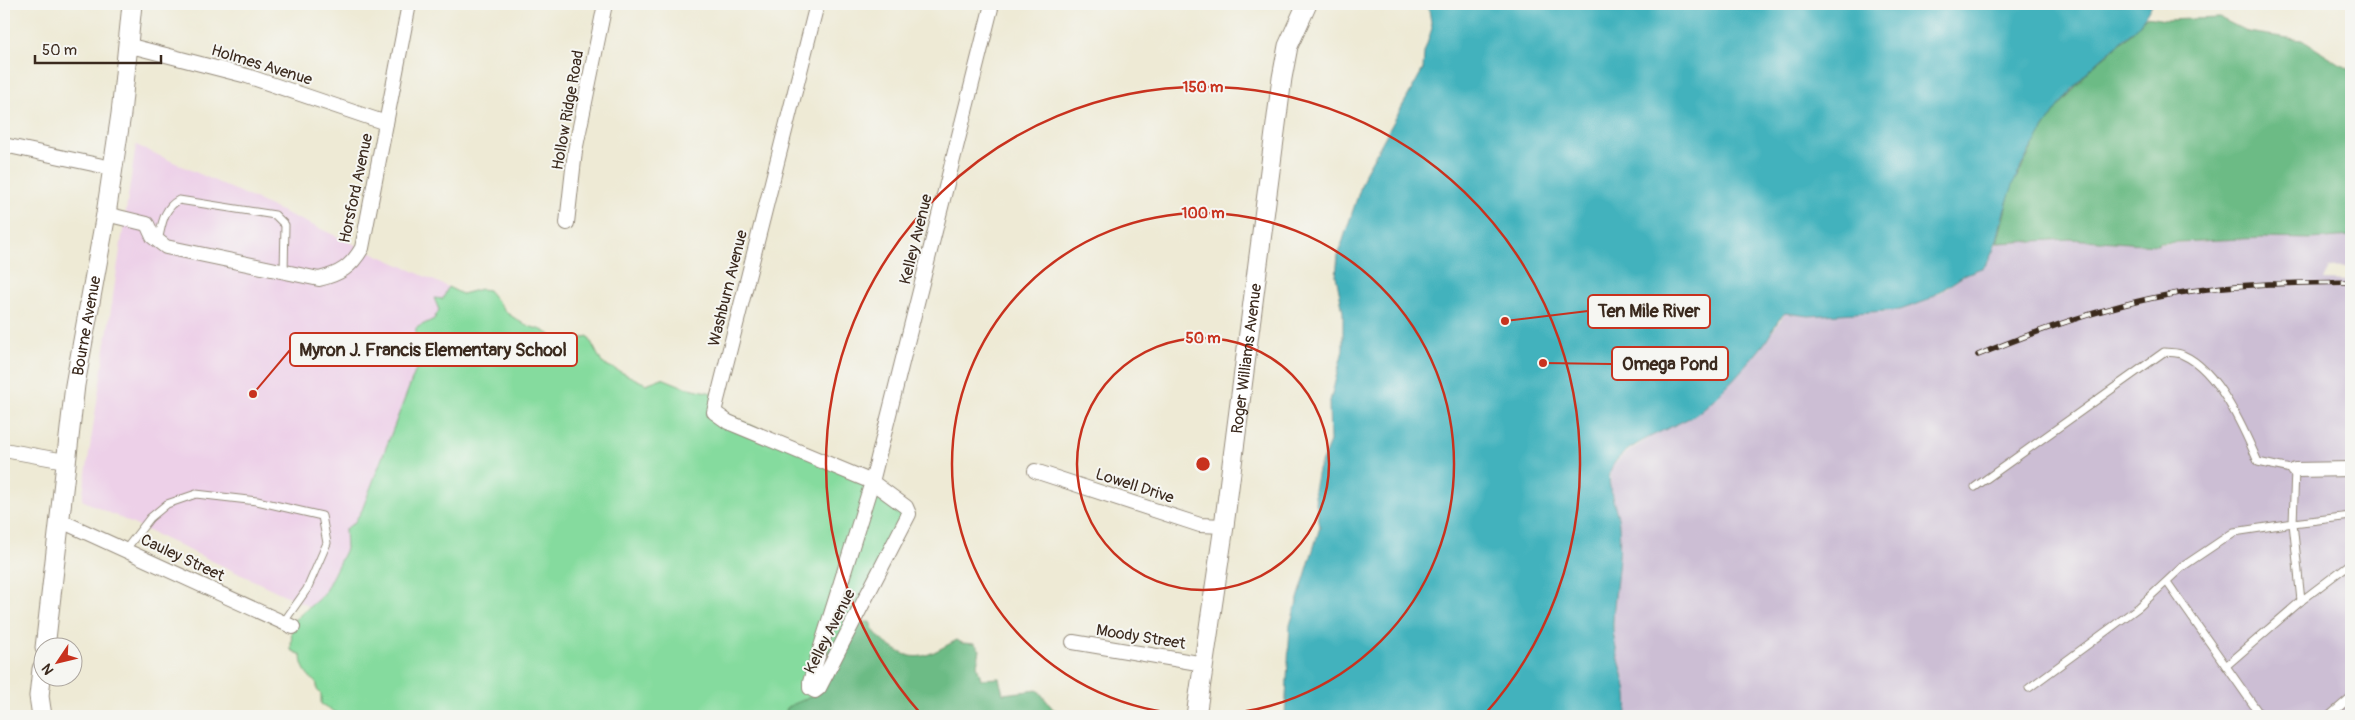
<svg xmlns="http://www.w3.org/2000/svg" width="2355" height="720" viewBox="0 0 2355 720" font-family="Pangolin,sans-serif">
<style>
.built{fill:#edd0e8}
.industrial{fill:#ccbed4}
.green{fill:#85db9e;stroke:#60825e}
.forest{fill:#6cbb85;stroke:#547252}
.water{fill:#43b2bd;stroke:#3f6e6e}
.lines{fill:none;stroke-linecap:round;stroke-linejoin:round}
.lane-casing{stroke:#948a7a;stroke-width:9}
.street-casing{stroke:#948a7a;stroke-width:16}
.secondary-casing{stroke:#948a7a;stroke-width:21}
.lane{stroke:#fff;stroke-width:7}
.street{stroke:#fff;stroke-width:14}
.secondary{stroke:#fff;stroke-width:19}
.rail-casing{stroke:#3b2a1e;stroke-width:5.5}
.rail{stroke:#f6f6f2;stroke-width:4;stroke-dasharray:11;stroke-linecap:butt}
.ring{fill:none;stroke:#c8321e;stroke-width:2.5}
.labels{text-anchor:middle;stroke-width:4;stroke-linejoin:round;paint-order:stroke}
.street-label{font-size:16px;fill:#3b2a1e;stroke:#f6f6f2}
.centre{fill:#c8321e;stroke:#f6f6f2;stroke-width:2.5}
.ring-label{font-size:15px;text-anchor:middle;font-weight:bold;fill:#c8321e;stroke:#f6f6f2;stroke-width:4;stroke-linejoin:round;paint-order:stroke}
.leader{fill:none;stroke:#c8321e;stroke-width:2}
.callout-dot{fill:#c8321e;stroke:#f6f6f2;stroke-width:2}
.callout{fill:#f6f6f2;stroke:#c8321e;stroke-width:2}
.callout-label{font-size:18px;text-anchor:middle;font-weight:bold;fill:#3b2a1e}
</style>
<rect width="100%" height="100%" fill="#f6f6f2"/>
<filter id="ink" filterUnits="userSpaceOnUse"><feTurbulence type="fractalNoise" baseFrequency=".02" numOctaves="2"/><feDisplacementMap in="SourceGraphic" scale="10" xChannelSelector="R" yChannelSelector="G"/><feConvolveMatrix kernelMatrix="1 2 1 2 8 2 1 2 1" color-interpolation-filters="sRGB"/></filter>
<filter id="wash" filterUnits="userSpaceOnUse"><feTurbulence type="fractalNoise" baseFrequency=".0096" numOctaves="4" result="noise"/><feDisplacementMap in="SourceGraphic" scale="20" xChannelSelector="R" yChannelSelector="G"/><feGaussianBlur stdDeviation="1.12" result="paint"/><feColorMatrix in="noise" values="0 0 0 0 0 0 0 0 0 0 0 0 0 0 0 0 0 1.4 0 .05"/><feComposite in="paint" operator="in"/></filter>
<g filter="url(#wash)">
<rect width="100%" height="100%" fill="#eeead5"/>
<!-- built -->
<polygon class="built" points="136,145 448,287 323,613 82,500"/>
<!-- industrial -->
<polygon class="industrial" points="2351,236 2351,267 2329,268 2324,280 2351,281 2351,716 1626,716 1614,638 1614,603 1620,541 1619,522 1610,487 1611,468 1622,456 1655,434 1773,331 1785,313 1809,316 1845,312 1884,312 1940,293 1966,274 1979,269 1988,262 1997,243 2070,239 2158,244 2262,238 2311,239"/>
<!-- green -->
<path class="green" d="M448,287L462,294L481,289L488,290L507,313L525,325L542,330L565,343L588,336L602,363L646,384L662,378L684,387L722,395L720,407L725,413L841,469L906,514L815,695L790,716H342L321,704V694L317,690V684C308,676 301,668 301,655L291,650L292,622L323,595L346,549L345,529L354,523L362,510L423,351L415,347L416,328L434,319L439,310L434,298L443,299Z"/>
<!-- forest -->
<g class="forest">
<polygon points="2146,17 2166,20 2220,18 2248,32 2302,40 2351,71 2351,236 2311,239 2262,238 2158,243 2158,245 2070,239 1997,243 2011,188 2038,137 2057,109 2093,66 2127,38"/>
<path d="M854,622H870C874,633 880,639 890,646C918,666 929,654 957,640L962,643L975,644L980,650L977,665L981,679L999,678L1003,694L1038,690L1053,709L1070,716H785L787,707L815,695Z"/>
</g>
<!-- water -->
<path class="water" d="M1428,4H2152C2138,34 2114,45 2092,67C2064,96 2040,131 2021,167C2015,179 2010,192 2006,206C1999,226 1998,249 1984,267L1966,274L1926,301L1900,310L1809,316L1785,313C1776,321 1771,335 1764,344C1750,362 1713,403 1695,415C1675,427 1618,446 1611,470C1605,487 1618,508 1619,525C1622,558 1614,591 1613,623C1612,655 1633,684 1626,716H1285L1290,625L1320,527L1314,490L1318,470L1330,442L1329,405L1343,350V312L1336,276L1338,255L1366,171L1423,69L1424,53L1432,28Z"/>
</g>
<g filter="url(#ink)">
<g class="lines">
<defs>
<g id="lane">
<path d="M158,241C162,225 163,208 179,200L275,215L285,225L284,272"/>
<path d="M1975,487L2164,352C2170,353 2178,352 2183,355C2218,370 2244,429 2258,462L2295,470L2293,523L2234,532L2182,567L2139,607L2029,688"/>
<polyline points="126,549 150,518 167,504 196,494 257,501 322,516 327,543 307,589 283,623"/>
<polyline points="2167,582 2261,716"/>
<polyline points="2301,601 2293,523 2351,516"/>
<polyline points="2226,666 2301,601 2351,563"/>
<polyline points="2329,716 2351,697"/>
</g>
<g id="street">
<polyline points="817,4 714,412 728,422 872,482 906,507 909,514 819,688 815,691 810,688 810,682 872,482 992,4"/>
<polyline points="127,45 247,76 386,123"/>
<polyline points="4,145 112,168"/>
<path d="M106,214L147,224L153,237L166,247L319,279C340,274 351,267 362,248L409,4"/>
<polyline points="567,223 575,151 605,4"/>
<polyline points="4,450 65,461"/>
<polyline points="2295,470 2351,469"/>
<polyline points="1035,471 1200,525 1224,526"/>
<polyline points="59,520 293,627"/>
<polyline points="1073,642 1204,664"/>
</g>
<g id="secondary">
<path id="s1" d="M45,648L75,385L106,214L121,114L132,4"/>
<polyline points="42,716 39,696 42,669"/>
<path id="s2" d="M1196,716L1224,526L1282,78L1288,46L1307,4"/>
</g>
</defs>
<!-- lane casing -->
<use href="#lane" class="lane-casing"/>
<!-- street casing -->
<use href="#street" class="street-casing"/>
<!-- secondary casing -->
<use href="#secondary" class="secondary-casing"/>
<!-- lane -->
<use href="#lane" class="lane"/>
<!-- street -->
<use href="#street" class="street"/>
<!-- secondary -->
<use href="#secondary" class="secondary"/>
<defs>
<path id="rail" d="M1978,355C2051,325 2129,298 2207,289C2255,283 2303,283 2351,282"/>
</defs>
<!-- rail casing -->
<use href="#rail" class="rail-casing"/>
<!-- rail -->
<use href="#rail" class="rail"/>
</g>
</g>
<!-- distance rings -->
<g class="ring">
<circle cx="1203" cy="464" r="126"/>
<circle cx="1203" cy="464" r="251"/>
<path d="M921 714A377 377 0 1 1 1485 714"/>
</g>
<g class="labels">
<!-- street labels -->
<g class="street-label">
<text transform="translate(262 64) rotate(17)" y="6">Holmes Avenue</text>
<text transform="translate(567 110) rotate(-80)" y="6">Hollow Ridge Road</text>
<text transform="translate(355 188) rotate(-78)" y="6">Horsford Avenue</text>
<text transform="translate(915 239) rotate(-76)" y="6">Kelley Avenue</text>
<text transform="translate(727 288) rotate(-76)" y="6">Washburn Avenue</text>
<text dy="6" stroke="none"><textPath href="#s1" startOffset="325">Bourne Avenue</textPath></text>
<text dy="6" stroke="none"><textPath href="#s2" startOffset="361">Roger Williams Avenue</textPath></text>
<text transform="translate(1135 485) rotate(18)" y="6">Lowell Drive</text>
<text transform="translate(183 557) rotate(25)" y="6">Cauley Street</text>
<text transform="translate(829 631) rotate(-63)" y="6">Kelley Avenue</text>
<text transform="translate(1141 636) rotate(9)" y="6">Moody Street</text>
</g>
</g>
<circle cx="1203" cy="464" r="8" class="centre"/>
<g class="ring-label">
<text x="1203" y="92">150 m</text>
<text x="1203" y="218">100 m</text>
<text x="1203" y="343">50 m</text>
</g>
<!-- callouts -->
<path class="leader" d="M1505 321L1588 311M253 394L290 350M1543 363L1612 364"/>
<g class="callout-dot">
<circle cx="1505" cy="321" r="5"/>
<circle cx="253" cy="394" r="5"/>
<circle cx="1543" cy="363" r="5"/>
</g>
<g class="callout">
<rect x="1588" y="295" width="122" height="33" rx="5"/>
<rect x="290" y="333" width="287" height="33" rx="5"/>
<rect x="1612" y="347" width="116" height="33" rx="5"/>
</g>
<g class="callout-label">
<text x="1649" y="317">Ten Mile River</text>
<text x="433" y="356">Myron J. Francis Elementary School</text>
<text x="1670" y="370">Omega Pond</text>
</g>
<!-- margin -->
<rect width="2355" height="720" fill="none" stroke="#f6f6f2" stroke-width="20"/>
<!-- north arrow -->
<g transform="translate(58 662) rotate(235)"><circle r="24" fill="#f6f6f2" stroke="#aba49d"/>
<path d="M0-4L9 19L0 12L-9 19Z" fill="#c8321e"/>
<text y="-8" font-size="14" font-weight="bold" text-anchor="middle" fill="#3b2a1e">N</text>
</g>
<!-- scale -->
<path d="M35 55v8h126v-8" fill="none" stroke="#3b2a1e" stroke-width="2.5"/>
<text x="42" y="55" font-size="15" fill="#3b2a1e" stroke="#f6f6f2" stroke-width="4" paint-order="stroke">50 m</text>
</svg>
